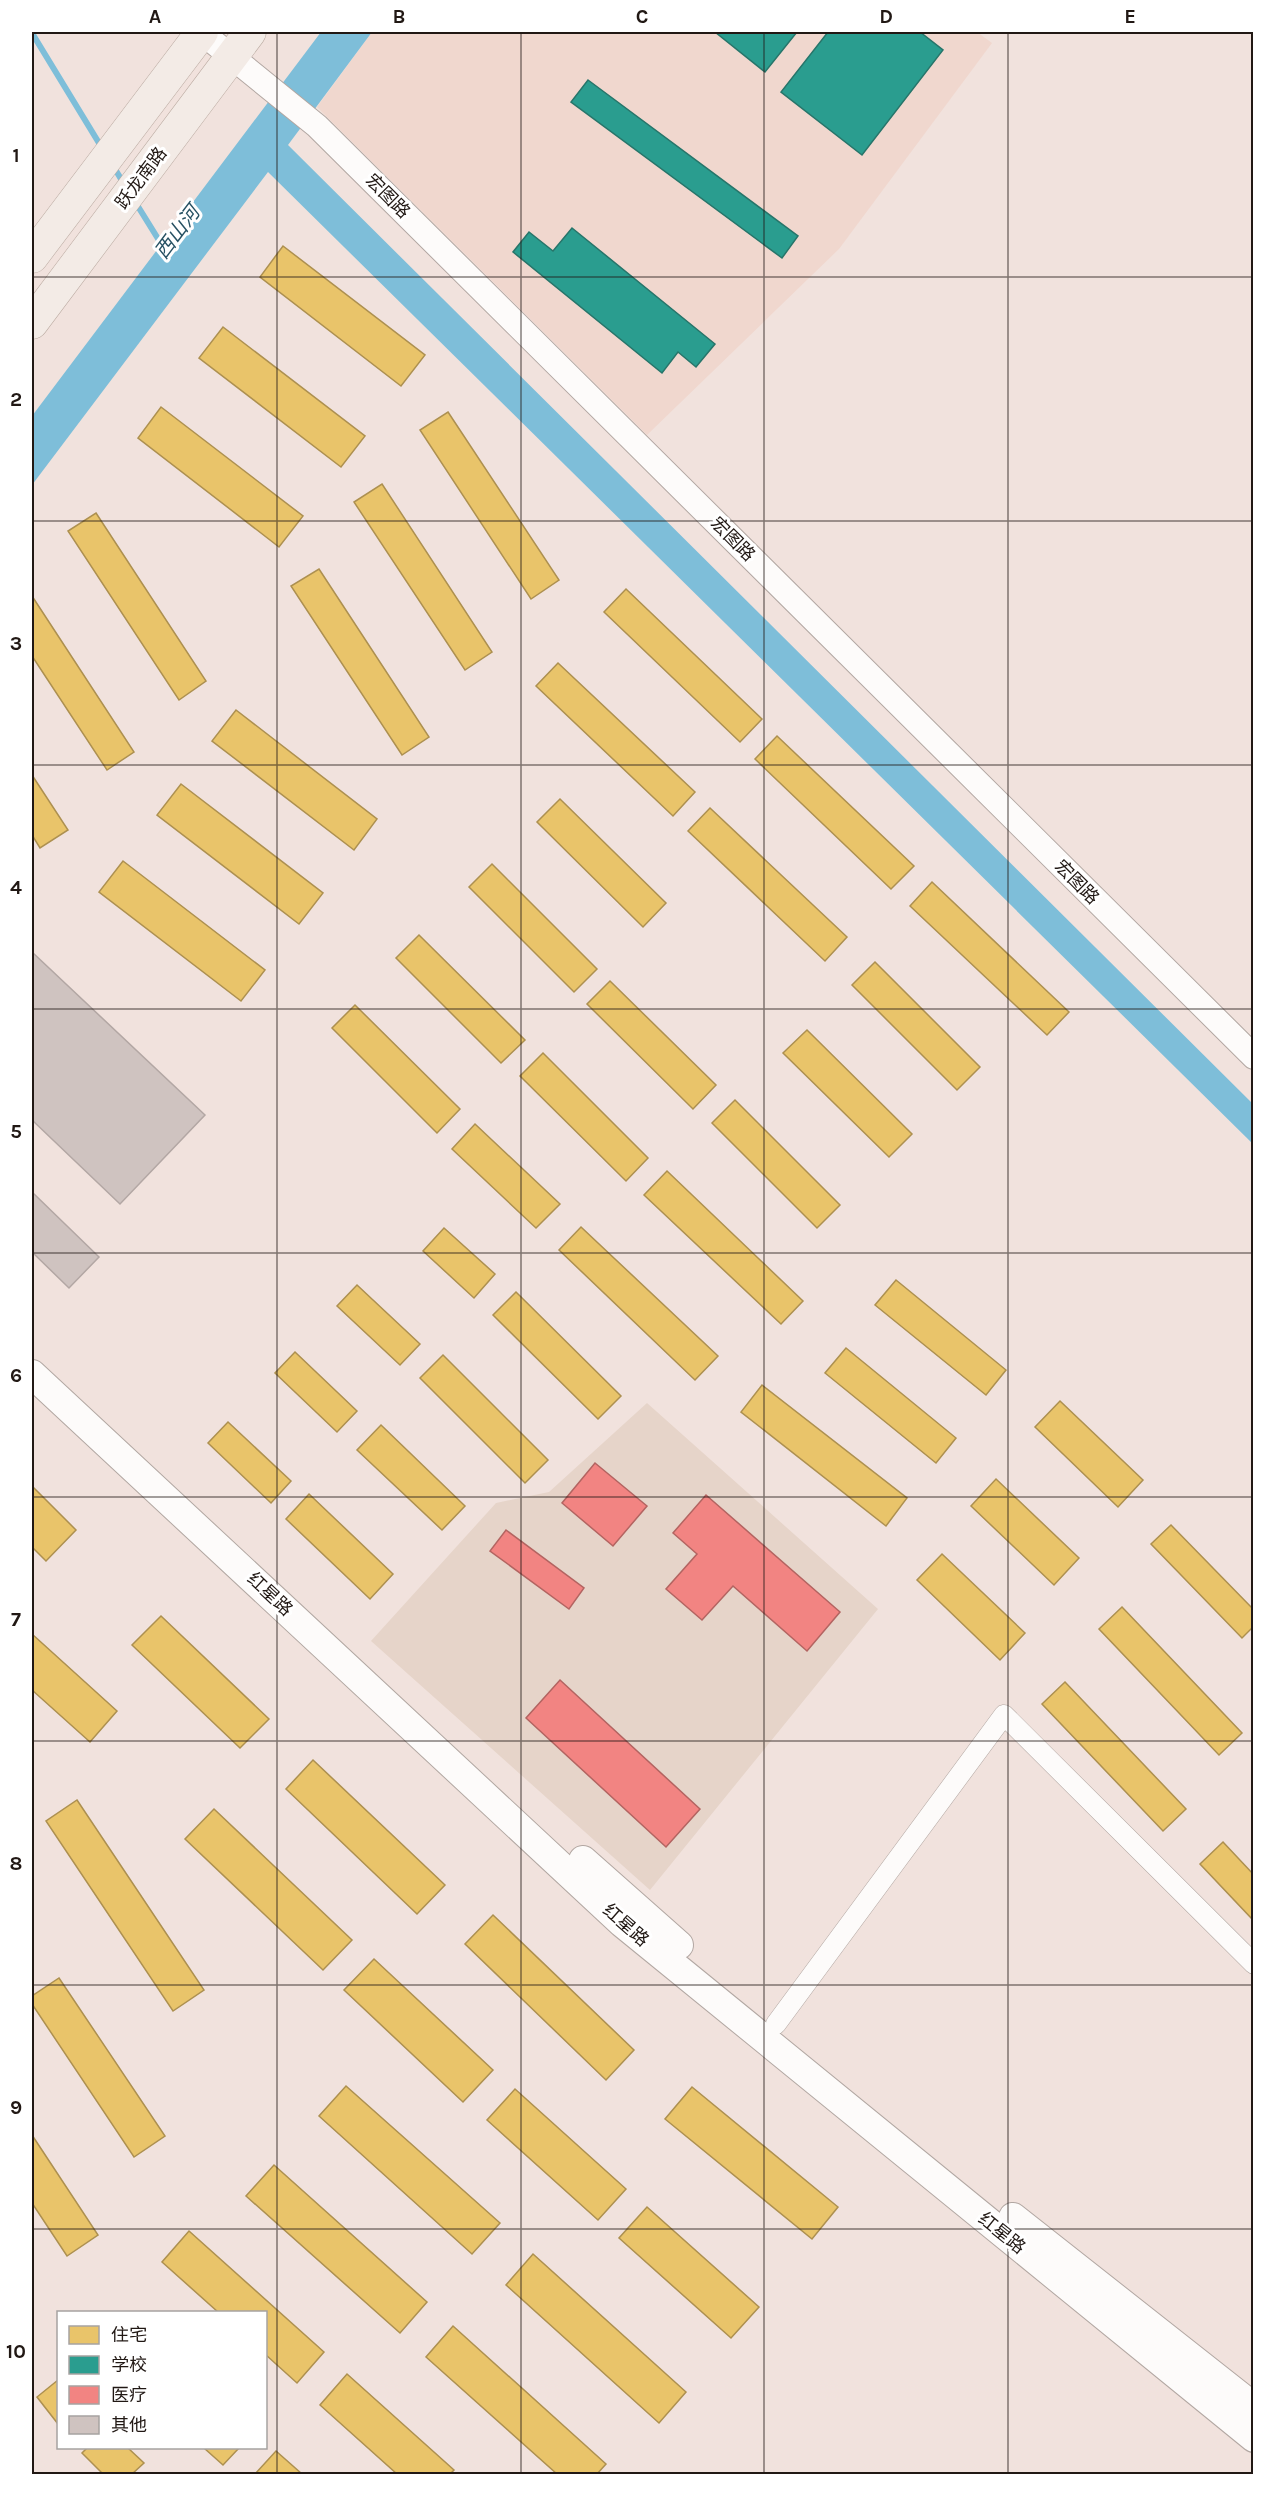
<svg xmlns="http://www.w3.org/2000/svg" width="1285" height="2506" viewBox="0 0 1285 2506" font-family="Karla,'Noto Sans SC',sans-serif">
<style>
.built{fill:#f0d7ce}
.medical{fill:#e6d4c9}
.water{fill:#7ebed9}
.homes{fill:#e9c46a;stroke:#ad9050;stroke-width:1.5}
.schools{fill:#2a9d8f;stroke:#27756a;stroke-width:1.5}
.health{fill:#f28482;stroke:#b36461;stroke-width:1.5}
.lines{fill:none;stroke-linecap:round;stroke-linejoin:round}
.stream{stroke:#7ebed9;stroke-width:6}
.building{fill:#cfc3c0;stroke:#b3a7a4;stroke-width:1.5}
.minor-casing{stroke:#b2a7a2;stroke-width:21}
.tertiary-casing{stroke:#b2a7a2;stroke-width:26}
.secondary-casing{stroke:#b2a7a2;stroke-width:30}
.primary-casing{stroke:#baaaa1;stroke-width:33}
.minor{stroke:#fdfbfa;stroke-width:20}
.tertiary{stroke:#fdfbfa;stroke-width:24}
.secondary{stroke:#fdfbfa;stroke-width:28}
.primary{stroke:#f3ebe6;stroke-width:32}
.grid{fill:none;stroke:#211814;stroke-width:1.5;stroke-opacity:0.55}
.labels{text-anchor:middle;stroke-width:6;stroke-linejoin:round;paint-order:stroke}
.street-label{font-size:18px;fill:#211814;stroke:#fff}
.water-label{font-size:20px;font-style:italic;fill:#275163;stroke:#fff}
.neatline{fill:none;stroke:#211814;stroke-width:2}
.grid-label{font-size:20px;text-anchor:middle;font-weight:bold;fill:#211814}
</style>
<rect width="100%" height="100%" fill="#f1e2dd"/>
<!-- built -->
<polygon class="built" points="372,32 977,32 992,43 839,249 647,435 317,107"/>
<!-- medical -->
<polygon class="medical" points="647,1403 878,1609 650,1890 371,1641 496,1503 549,1492"/>
<!-- water -->
<polygon class="water" points="321,32 372,32 288,145 1253,1104 1253,1144 268,172 32,485 32,416"/>
<!-- homes -->
<g class="homes">
<polygon points="283,246 425,355 401,386 260,277"/>
<polygon points="223,327 365,436 341,467 199,358"/>
<polygon points="161,407 303,516 279,547 138,438"/>
<polygon points="448,412 559,580 531,599 420,430"/>
<polygon points="382,484 492,652 465,670 354,502"/>
<polygon points="96,513 206,681 179,700 68,531"/>
<polygon points="319,569 429,737 402,755 291,586"/>
<polygon points="626,589 762,719 740,742 604,612"/>
<polygon points="32,596 134,752 107,770 32,656"/>
<polygon points="558,663 695,792 673,816 536,686"/>
<polygon points="236,710 377,819 354,850 212,741"/>
<polygon points="777,736 914,866 891,889 755,759"/>
<polygon points="32,775 68,830 40,848 32,835"/>
<polygon points="181,784 323,893 299,924 157,815"/>
<polygon points="560,799 666,903 643,927 537,822"/>
<polygon points="710,808 847,937 825,961 688,831"/>
<polygon points="123,861 265,970 241,1001 99,892"/>
<polygon points="492,864 597,969 574,992 469,887"/>
<polygon points="932,882 1069,1012 1047,1035 910,906"/>
<polygon points="419,935 525,1040 501,1063 396,958"/>
<polygon points="875,962 980,1067 957,1090 852,985"/>
<polygon points="610,981 716,1085 693,1109 587,1004"/>
<polygon points="355,1005 460,1109 437,1133 332,1028"/>
<polygon points="807,1030 912,1134 889,1157 783,1053"/>
<polygon points="543,1053 648,1158 626,1181 520,1076"/>
<polygon points="735,1100 840,1205 817,1228 712,1123"/>
<polygon points="475,1124 560,1204 536,1228 452,1149"/>
<polygon points="667,1171 803,1301 781,1324 644,1195"/>
<polygon points="581,1227 718,1356 695,1380 559,1250"/>
<polygon points="444,1228 495,1274 474,1298 423,1251"/>
<polygon points="896,1280 1006,1370 986,1395 875,1305"/>
<polygon points="357,1285 420,1344 400,1365 337,1306"/>
<polygon points="516,1292 621,1396 598,1419 493,1315"/>
<polygon points="846,1348 956,1438 936,1463 825,1373"/>
<polygon points="295,1352 357,1411 337,1432 275,1373"/>
<polygon points="443,1355 548,1460 525,1483 420,1378"/>
<polygon points="762,1385 907,1498 886,1526 741,1412"/>
<polygon points="1060,1401 1143,1480 1118,1507 1035,1427"/>
<polygon points="228,1422 291,1481 271,1503 208,1443"/>
<polygon points="381,1425 465,1506 442,1530 357,1450"/>
<polygon points="996,1479 1079,1558 1054,1585 971,1506"/>
<polygon points="32,1486 76,1530 46,1561 32,1547"/>
<polygon points="309,1494 393,1574 370,1599 286,1519"/>
<polygon points="1171,1525 1254,1610 1254,1626 1242,1638 1151,1544"/>
<polygon points="942,1554 1025,1633 1000,1660 917,1580"/>
<polygon points="1122,1607 1242,1733 1219,1755 1099,1629"/>
<polygon points="161,1616 269,1719 240,1748 132,1645"/>
<polygon points="32,1634 117,1711 90,1742 32,1690"/>
<polygon points="1065,1682 1186,1809 1163,1831 1042,1704"/>
<polygon points="313,1760 445,1885 417,1914 286,1789"/>
<polygon points="77,1800 204,1990 173,2011 46,1821"/>
<polygon points="214,1809 352,1940 323,1970 185,1839"/>
<polygon points="1223,1842 1254,1875 1254,1921 1200,1864"/>
<polygon points="493,1915 634,2050 606,2080 465,1944"/>
<polygon points="374,1959 493,2070 463,2102 344,1990"/>
<polygon points="59,1978 165,2136 134,2157 32,2004 32,1996"/>
<polygon points="346,2086 500,2223 472,2254 319,2116"/>
<polygon points="692,2087 838,2207 812,2239 665,2119"/>
<polygon points="515,2089 626,2189 598,2220 487,2120"/>
<polygon points="32,2135 98,2235 67,2256 32,2203"/>
<polygon points="274,2165 427,2302 400,2333 246,2196"/>
<polygon points="647,2207 759,2307 731,2338 619,2238"/>
<polygon points="189,2231 324,2352 297,2383 266,2355 266,2312 218,2312 162,2262"/>
<polygon points="533,2254 686,2392 659,2423 506,2285"/>
<polygon points="453,2326 606,2464 597,2474 557,2474 426,2357"/>
<polygon points="347,2374 454,2470 450,2474 397,2474 320,2405"/>
<polygon points="58,2380 58,2424 37,2397"/>
<polygon points="87,2448 128,2448 144,2463 132,2474 103,2474 82,2453"/>
<polygon points="204,2448 239,2448 223,2465"/>
<polygon points="276,2451 302,2474 255,2474"/>
</g>
<!-- schools -->
<g class="schools">
<polygon points="715,32 797,32 765,72"/>
<polygon points="828,32 920,32 943,50 862,155 781,92"/>
<polygon points="588,80 798,236 782,258 571,102"/>
<polygon points="572,228 715,344 696,367 678,352 662,373 513,252 529,232 553,251"/>
</g>
<!-- health -->
<g class="health">
<polygon points="595,1463 647,1506 613,1546 562,1503"/>
<polygon points="706,1495 840,1612 807,1651 733,1586 702,1620 666,1589 697,1554 673,1533"/>
<polygon points="506,1530 584,1588 569,1609 490,1551"/>
<polygon points="560,1680 700,1809 666,1847 526,1718"/>
</g>
<g class="lines">
<!-- stream -->
<g class="stream">
<polyline points="32,33 102,148"/>
<polyline points="112,164 124,184"/>
<polyline points="134,200 165,250"/>
</g>
</g>
<!-- building -->
<g class="building">
<polygon points="32,952 205,1115 120,1204 32,1120"/>
<polygon points="32,1192 99,1257 69,1288 32,1252"/>
</g>
<g class="lines">
<defs>
<polyline id="minor" points="776,2024 1004,1715 1254,1964"/>
<polyline id="tertiary" points="201,32 317,126 1254,1057"/>
<g id="secondary">
<polyline points="32,1374 622,1923 1254,2438"/>
<polyline points="583,1860 679,1945"/>
<polyline points="1013,2217 1254,2407"/>
</g>
<g id="primary">
<polyline points="32,257 202,32"/>
<polyline points="32,323 250,32"/>
</g>
</defs>
<!-- minor casing -->
<use href="#minor" class="minor-casing"/>
<!-- tertiary casing -->
<use href="#tertiary" class="tertiary-casing"/>
<!-- secondary casing -->
<use href="#secondary" class="secondary-casing"/>
<!-- primary casing -->
<use href="#primary" class="primary-casing"/>
<!-- minor -->
<use href="#minor" class="minor"/>
<!-- tertiary -->
<use href="#tertiary" class="tertiary"/>
<!-- secondary -->
<use href="#secondary" class="secondary"/>
<!-- primary -->
<use href="#primary" class="primary"/>
</g>
<!-- grid -->
<path class="grid" d="M277,32V2474M521,32V2474M764,32V2474M1008,32V2474M32,277H1254M32,521H1254M32,765H1254M32,1009H1254M32,1253H1254M32,1497H1254M32,1741H1254M32,1985H1254M32,2229H1254"/>
<g class="labels">
<!-- street labels -->
<g class="street-label">
<text transform="translate(141 178) rotate(-53)" y="6">跃龙南路</text>
<text transform="translate(388 196) rotate(45)" y="6">宏图路</text>
<text transform="translate(733 539) rotate(45)" y="6">宏图路</text>
<text transform="translate(1077 882) rotate(45)" y="6">宏图路</text>
<text transform="translate(270 1594) rotate(43)" y="6">红星路</text>
<text transform="translate(626 1925) rotate(41)" y="6">红星路</text>
<text transform="translate(1002 2233) rotate(39)" y="6">红星路</text>
</g>
<!-- water labels -->
<g class="water-label">
<text transform="translate(177 232) rotate(-53)" y="7">西山河</text>
</g>
</g>
<!-- border -->
<rect width="1285" height="2506" fill="none" stroke="#ffffff" stroke-width="66"/>
<!-- legend -->
<rect x="57" y="2311" width="210" height="138" fill="#ffffff" stroke="#a6a3a1" stroke-width="1.5"/>
<rect x="69" y="2326" width="30" height="18" fill="#e9c46a" stroke="#a6a3a1" stroke-width="1.5"/>
<text x="111" y="2341" font-size="18" fill="#211814">住宅</text>
<rect x="69" y="2356" width="30" height="18" fill="#2a9d8f" stroke="#a6a3a1" stroke-width="1.5"/>
<text x="111" y="2371" font-size="18" fill="#211814">学校</text>
<rect x="69" y="2386" width="30" height="18" fill="#f28482" stroke="#a6a3a1" stroke-width="1.5"/>
<text x="111" y="2401" font-size="18" fill="#211814">医疗</text>
<rect x="69" y="2416" width="30" height="18" fill="#cfc3c0" stroke="#a6a3a1" stroke-width="1.5"/>
<text x="111" y="2431" font-size="18" fill="#211814">其他</text>
<rect x="33" y="33" width="1219" height="2440" class="neatline"/>
<g class="grid-label">
<text x="155" y="23">A</text>
<text x="399" y="23">B</text>
<text x="642" y="23">C</text>
<text x="886" y="23">D</text>
<text x="1130" y="23">E</text>
<text x="16" y="162">1</text>
<text x="16" y="406">2</text>
<text x="16" y="650">3</text>
<text x="16" y="894">4</text>
<text x="16" y="1138">5</text>
<text x="16" y="1382">6</text>
<text x="16" y="1626">7</text>
<text x="16" y="1870">8</text>
<text x="16" y="2114">9</text>
<text x="16" y="2358">10</text>
</g>
</svg>
